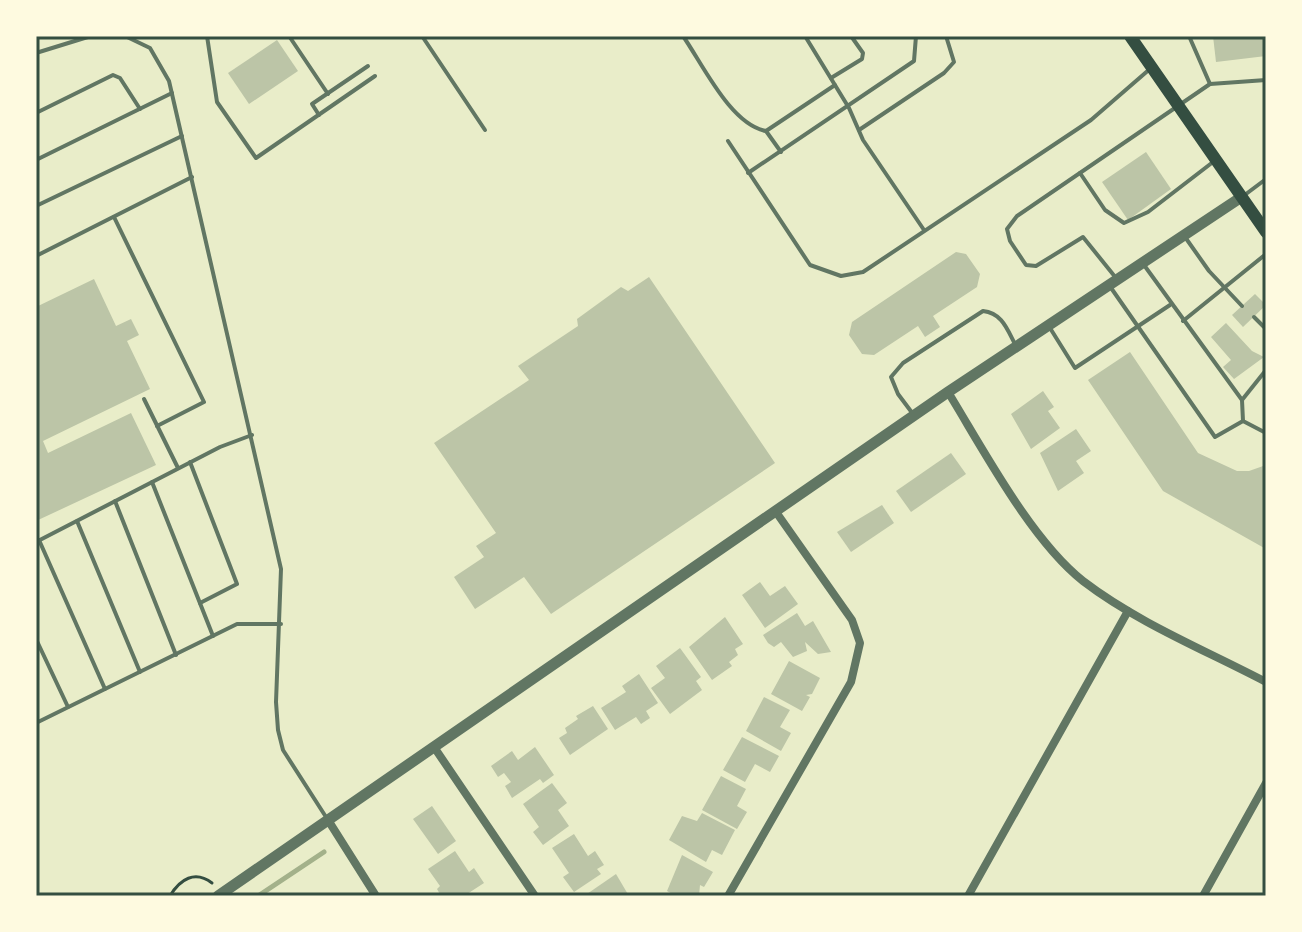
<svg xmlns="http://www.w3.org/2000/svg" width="1302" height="932" viewBox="0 0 1302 932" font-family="'Alegreya Sans',sans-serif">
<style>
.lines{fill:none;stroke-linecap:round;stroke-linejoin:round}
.stream{stroke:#a3b18a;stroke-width:5}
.building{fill:#bcc5a7}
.path{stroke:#344e41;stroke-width:3}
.service{stroke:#617663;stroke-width:4}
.minor{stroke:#617663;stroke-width:8}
.tertiary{stroke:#617663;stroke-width:11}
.secondary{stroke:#344e41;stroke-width:12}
.neatline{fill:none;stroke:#344e41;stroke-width:3}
</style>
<rect width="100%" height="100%" fill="#e9edc9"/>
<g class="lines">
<!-- stream -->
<polyline class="stream" points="258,896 324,852"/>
</g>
<!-- building -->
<g class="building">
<polygon points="1213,36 1266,36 1266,56 1216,62"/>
<polygon points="277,40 298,71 249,104 228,73"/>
<polygon points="1146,152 1171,189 1128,220 1102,182"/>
<polygon points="956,252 966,254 980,274 977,287 933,316 940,327 925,337 918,326 874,355 862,354 849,335 852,322"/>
<polygon points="649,277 775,463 551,614 524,577 475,609 454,577 484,557 476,546 496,533 434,443 529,380 518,366 578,326 577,319 621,287 628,291"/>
<polygon points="94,279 116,326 131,319 139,335 127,341 150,389 43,441 48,453 131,413 156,465 36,521 36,307"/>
<polygon points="1255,294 1266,305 1243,327 1232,315"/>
<polygon points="1226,323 1252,351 1264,357 1234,379 1223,367 1231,360 1211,337"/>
<polygon points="1130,352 1198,453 1237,471 1249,471 1266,465 1266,549 1163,491 1088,380"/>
<polygon points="1043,391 1054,407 1048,411 1060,428 1031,449 1011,414"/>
<polygon points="1076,429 1091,451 1076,461 1084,473 1058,491 1040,453"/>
<polygon points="951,453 966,474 911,512 896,491"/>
<polygon points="882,505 894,523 851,552 837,532"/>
<polygon points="760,582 770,596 785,586 798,604 765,628 742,595"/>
<polygon points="797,613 805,626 813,621 831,652 818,654 805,642 807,651 793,657 781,642 774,647 768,643 763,635"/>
<polygon points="725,617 743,644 735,649 738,655 729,662 732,666 712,680 689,647"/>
<polygon points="680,648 701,677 696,681 702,690 670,714 651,688 665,678 656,666"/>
<polygon points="789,661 820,678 812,694 806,695 810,697 802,711 771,694"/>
<polygon points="639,674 658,703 646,711 650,718 641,724 636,717 615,730 601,708 626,692 622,686"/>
<polygon points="764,697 790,710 780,727 791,733 781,751 746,731"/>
<polygon points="593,706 608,729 570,755 559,738 567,733 565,728 578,719 576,716"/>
<polygon points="742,737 779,756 770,772 755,764 745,782 723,770"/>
<polygon points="535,747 554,775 543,783 540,779 512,798 505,786 511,782 504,773 498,777 491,766 512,751 518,760"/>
<polygon points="721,776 746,789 737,806 747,812 737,829 702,810"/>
<polygon points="552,783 567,803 558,810 569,826 543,845 533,832 539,827 523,804"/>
<polygon points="432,806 456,841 438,854 413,819"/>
<polygon points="702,813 735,830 722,855 712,850 706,862 669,840 682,816 697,821"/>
<polygon points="574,834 588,856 595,851 604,865 597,869 601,874 574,892 563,877 569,873 552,848"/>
<polygon points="455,851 469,872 474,868 484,883 464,896 441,896 437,889 440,886 428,869"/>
<polygon points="682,855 713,872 704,887 700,885 699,896 676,896 667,891"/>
<polygon points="616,874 629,896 584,896"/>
</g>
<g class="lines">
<!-- path -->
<path class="path" d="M170,896C180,879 195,870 212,883"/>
<!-- service -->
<g class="service">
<polyline points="125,36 150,48 169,81 281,569 276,702 278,730 283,750 326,817"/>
<polyline points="207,36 217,102 256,158 375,76"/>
<polyline points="289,36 328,94"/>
<polyline points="422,36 485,130"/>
<path d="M683,36C703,65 731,125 766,131L835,85"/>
<polyline points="805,36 849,108 863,140 924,230"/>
<polyline points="1189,36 1210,84 1266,80"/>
<polyline points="36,53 91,36"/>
<polyline points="831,78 862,59 863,53 851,36"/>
<polyline points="36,113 113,75 120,78 140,109"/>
<polyline points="319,115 312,104 368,66"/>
<polyline points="859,130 944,73 954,62 946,36"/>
<polyline points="766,131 781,152"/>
<polyline points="728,141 810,265 841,276 863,272 1091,120 1151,68"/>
<polyline points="36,160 172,93"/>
<polyline points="748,173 914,61 916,36"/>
<polyline points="1080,173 1105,210 1124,223 1148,212 1213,162"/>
<polyline points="1242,197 1266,179"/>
<polyline points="36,206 182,136"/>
<polyline points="114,217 204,402 157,426"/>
<polyline points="1185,237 1209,271 1242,306"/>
<polyline points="36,256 192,177"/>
<polyline points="1144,265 1242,400 1243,421 1266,433"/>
<polyline points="1116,278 1083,237 1036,266 1026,265 1010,241 1007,229 1017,216 1210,84"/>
<polyline points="1109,285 1215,437 1243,421"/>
<polyline points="1254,317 1266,329"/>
<polyline points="1183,321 1266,254"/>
<polyline points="1050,328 1075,368 1170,305"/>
<polyline points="144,399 178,468"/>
<polyline points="1242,400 1266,370"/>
<path d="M913,414L898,394L891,377L903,363L983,311C1002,313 1007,329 1015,344"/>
<polyline points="190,462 237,584 200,603"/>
<polyline points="152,482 213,636"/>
<polyline points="115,501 176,655"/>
<polyline points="77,521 140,672"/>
<polyline points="39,540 105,689"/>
<polyline points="36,542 220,447 252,435"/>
<polyline points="36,639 68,707"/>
<polyline points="36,723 237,624 281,624"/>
</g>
<!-- minor -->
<g class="minor">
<path d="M948,392C983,449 1031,540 1083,581C1138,623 1205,650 1266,682"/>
<polyline points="434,747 535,896"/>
<polyline points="328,820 376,896"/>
<polyline points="728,896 851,682 860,643 852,620 776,512"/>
<polyline points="968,896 1128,611"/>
<polyline points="1203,896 1266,783"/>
</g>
<!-- tertiary -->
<polyline class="tertiary" points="218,896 948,392 1240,198"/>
<!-- secondary -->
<polyline class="secondary" points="1130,36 1266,232"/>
</g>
<!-- border -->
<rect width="1302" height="932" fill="none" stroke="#fefae0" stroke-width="76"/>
<rect x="38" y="38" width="1226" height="856" class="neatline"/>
</svg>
